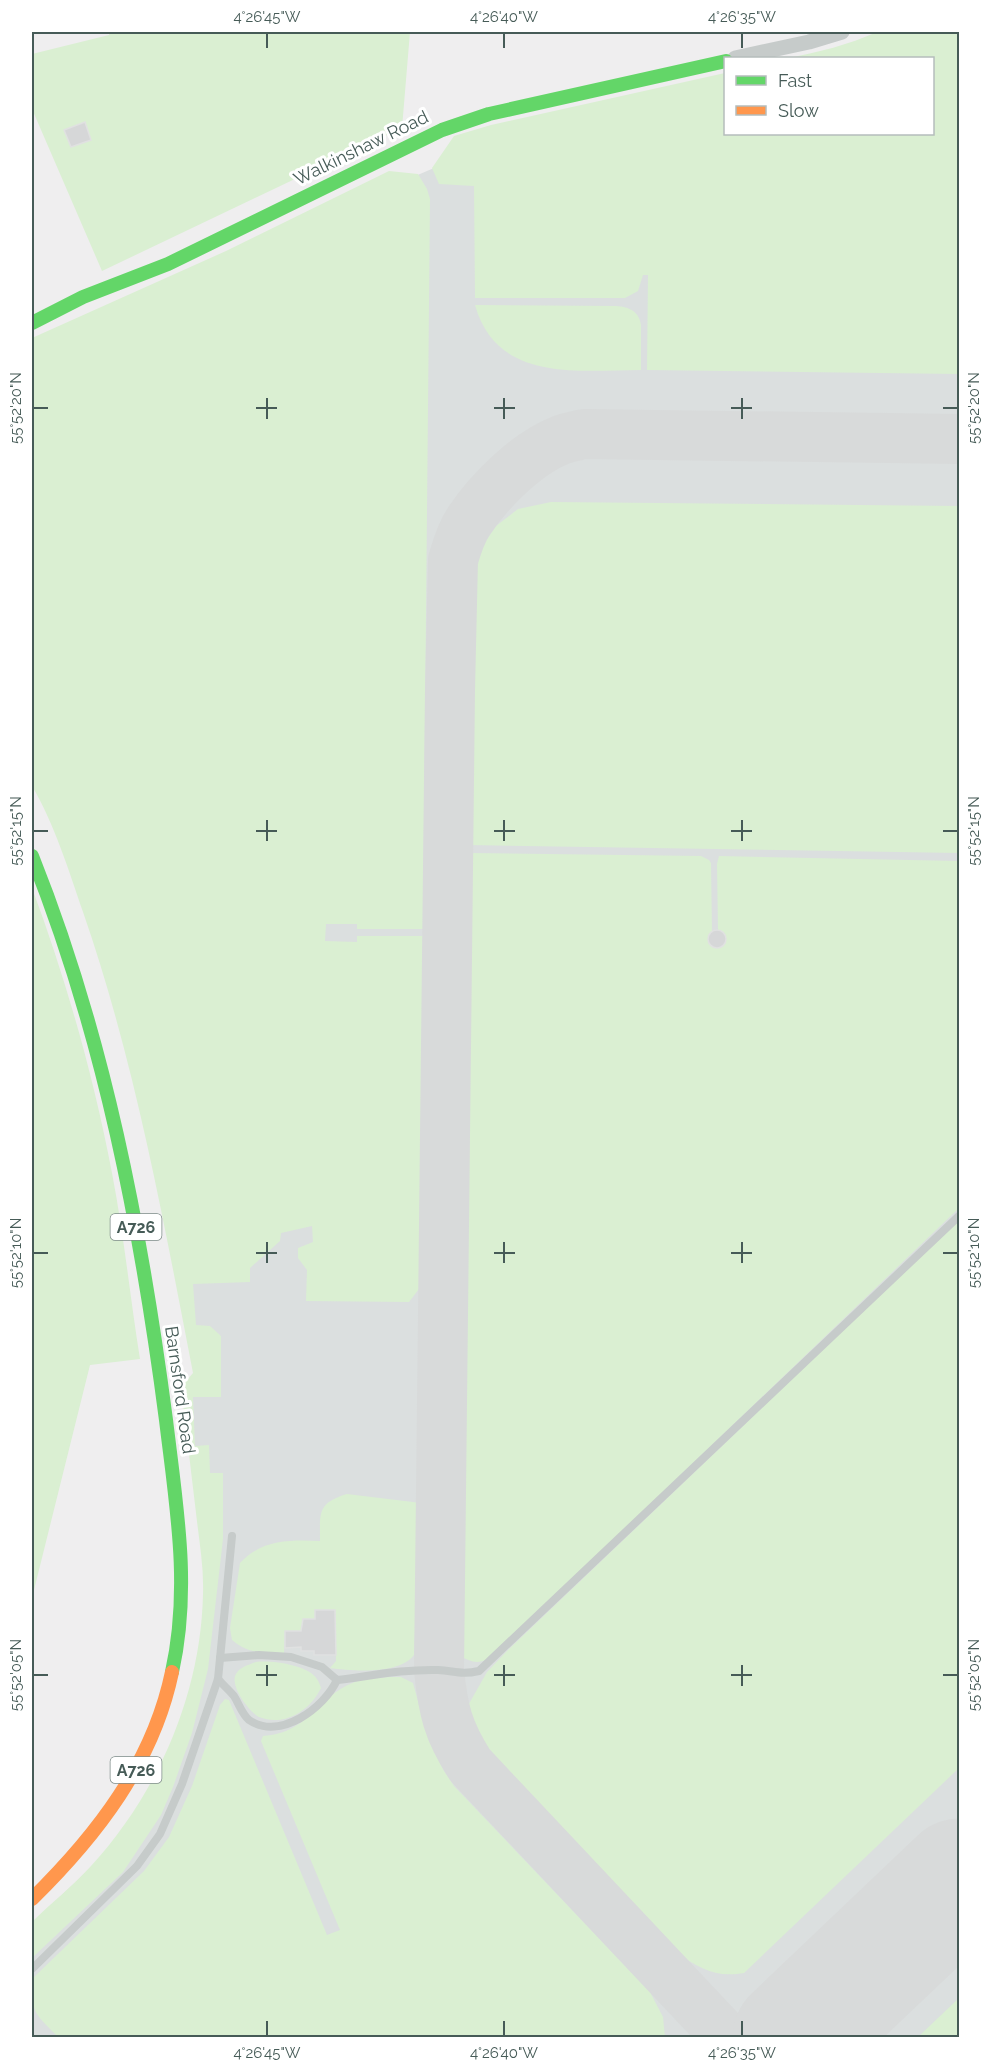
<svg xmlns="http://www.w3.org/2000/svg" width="991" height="2069" viewBox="0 0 991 2069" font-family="Raleway,sans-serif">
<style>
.airport{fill:#dbdfdf}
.green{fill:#daefd2}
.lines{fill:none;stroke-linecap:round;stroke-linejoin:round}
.taxiway{stroke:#d8dada;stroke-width:50}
.runway{stroke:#d8dada;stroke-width:123}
.building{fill:#d6d7d8;stroke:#e0e1e1;stroke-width:1.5}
.lane{stroke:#c6cbca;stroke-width:8}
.street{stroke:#c6cbca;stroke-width:15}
.fast{stroke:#63d668;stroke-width:14}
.slow{stroke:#ff974d;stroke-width:14}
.ticks{fill:none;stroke:#465b57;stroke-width:2}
.labels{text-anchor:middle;stroke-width:6;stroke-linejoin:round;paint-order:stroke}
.shield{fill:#fff;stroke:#7e8c89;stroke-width:1.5}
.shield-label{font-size:16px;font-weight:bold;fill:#465b57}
.street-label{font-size:18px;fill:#465b57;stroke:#fff}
.neatline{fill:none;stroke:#465b57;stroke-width:2}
.ticks-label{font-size:15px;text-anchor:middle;fill:#465b57}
</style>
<rect width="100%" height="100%" fill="#efeeef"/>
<!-- airport -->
<polygon class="airport" points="959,32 959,2037 32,2037 32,1923 97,1862 144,1801 163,1765 188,1702 201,1638 206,1578 184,1387 196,1373 32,340 434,168 726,134 932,134 932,58"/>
<!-- green -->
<g class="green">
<polygon points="109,32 410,32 402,128 102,271 32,109 32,54 109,35"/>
<path d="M877,32H959V374L647,370L648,275H643L638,291L625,298H475L474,186L439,184L432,168L454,136L491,125L725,73L726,134H932V58H788C819,52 848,45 877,32Z"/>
<path d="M389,171L418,174L427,189L430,199L423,929H357V924H326L325,941L357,942V936H423L419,1289L409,1302L306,1301L307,1270L298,1258V1248L313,1242L312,1226L281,1233L280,1241L250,1268V1282L193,1284L196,1325L210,1326L221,1336V1397H193L195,1446L209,1445L210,1473H223V1539L208,1669L192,1733L173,1787L161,1815L123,1872L32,1958V1922C51,1903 73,1886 91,1866C158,1793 201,1694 203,1594C204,1567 199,1540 196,1513C191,1471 186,1429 181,1387L193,1373C163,1218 135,1062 83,912C69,871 54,823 32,786V338L226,251Z"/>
<path d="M475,305L613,306C627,306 639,310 641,325V370C578,370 497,383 475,305Z"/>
<polygon points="551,502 959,506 959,853 468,845 471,605 474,569 485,542 496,526 518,509"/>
<path d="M468,853L701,856L709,860L711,863L712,932L718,930L717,864L719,856L959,861V1208L492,1656C481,1665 471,1663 459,1655Z"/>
<path d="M32,888C66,979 94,1078 112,1173C124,1235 130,1297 140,1359L90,1365L32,1598Z"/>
<path d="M959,1220V1768L744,1973C716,1978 698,1968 676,1952L502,1772C486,1752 473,1734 466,1709L487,1672L507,1651Z"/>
<path d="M347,1494L421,1503L414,1655C399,1675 353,1671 330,1668L336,1661L335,1610H315V1628H312V1619H303L301,1631H285L284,1653C262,1652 250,1655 232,1640L230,1628L240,1563C262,1539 291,1540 320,1541C320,1513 317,1503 347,1494Z"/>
<path d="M256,1662C271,1660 308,1665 317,1679C319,1682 320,1685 321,1688C310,1711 284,1727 259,1717C249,1712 229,1685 236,1674C240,1667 248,1665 256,1662Z"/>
<path d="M391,1677H401L413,1683L429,1741L444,1771L454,1786L650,1992L663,2017L665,2037H58C34,2012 32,2015 32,1979L144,1871L169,1837L192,1786L220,1705L225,1699L229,1700L327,1935L340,1930L261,1741L263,1736C311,1733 317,1694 358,1681C368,1678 380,1678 391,1677Z"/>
<polygon points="959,1998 959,2037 918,2037"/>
</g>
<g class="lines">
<!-- taxiway -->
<g class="taxiway">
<path d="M727,2038L470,1765C448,1731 443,1710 439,1670L450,690L453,560C457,546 461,533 469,521C489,491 527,453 561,440C568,437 576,436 584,434L960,439"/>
<polyline points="809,2038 813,2028 833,2000"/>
</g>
<!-- runway -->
<polyline class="runway" points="794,2038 960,1880"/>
</g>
<!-- building -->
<g class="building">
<polygon points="85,122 91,140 71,147 64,130"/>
<circle cx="717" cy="939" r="9"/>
<polygon points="315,1610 335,1610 336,1655 314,1655 314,1651 301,1651 301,1647 285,1648 285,1631 301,1631 303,1619 315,1619"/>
</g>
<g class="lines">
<!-- lane -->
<g class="lane">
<path d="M220,1658L259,1655L291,1657L322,1667L337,1680C370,1676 404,1669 438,1670C455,1671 461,1675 479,1671L960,1215"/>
<path d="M218,1679C223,1685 229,1690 234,1696C239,1704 242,1714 249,1720C280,1741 324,1708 337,1680"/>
<polyline points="32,1969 137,1866 160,1834 182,1784 218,1679 232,1536"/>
</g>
<!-- street -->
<polyline class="street" points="735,58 809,42 842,32"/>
<!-- fast -->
<g class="fast">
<polyline points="32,323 83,297 168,264 442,130 489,114 726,61"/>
<path d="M32,856C104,1036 141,1228 166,1420C176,1504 191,1587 172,1672"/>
</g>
<!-- slow -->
<path class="slow" d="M32,1899C97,1835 153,1763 172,1672"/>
</g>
<!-- ticks -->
<path class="ticks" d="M267,33V48M504,33V48M742,33V48M267,398V419M504,398V419M742,398V419M33,408H48M256,408H277M494,408H515M731,408H752M943,408H958M267,820V841M504,820V841M742,820V841M33,831H48M256,831H277M494,831H515M731,831H752M943,831H958M267,1242V1263M504,1242V1263M742,1242V1263M33,1253H48M256,1253H277M494,1253H515M731,1253H752M943,1253H958M267,1665V1686M504,1665V1686M742,1665V1686M33,1675H48M256,1675H277M494,1675H515M731,1675H752M943,1675H958M267,2021V2036M504,2021V2036M742,2021V2036"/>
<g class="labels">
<!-- shield labels -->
<g class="shield">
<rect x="110.5" y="1214" width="51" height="26" rx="4.5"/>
<rect x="110.5" y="1757" width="51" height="26" rx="4.5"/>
</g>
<g class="shield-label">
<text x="136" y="1233">A726</text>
<text x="136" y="1776">A726</text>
</g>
<!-- street labels -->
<g class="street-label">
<text transform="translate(361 148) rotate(-26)" y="6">Walkinshaw Road</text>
<text transform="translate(180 1390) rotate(82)" y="6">Barnsford Road</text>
</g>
</g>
<!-- border -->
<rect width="991" height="2069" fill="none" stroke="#ffffff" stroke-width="66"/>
<!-- legend -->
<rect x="724" y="57" width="210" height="78" fill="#ffffff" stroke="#b5bdbc" stroke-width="1.5"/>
<rect x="736" y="76" width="30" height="9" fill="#63d668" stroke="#b5bdbc" stroke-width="1.5"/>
<text x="778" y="87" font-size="18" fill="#465b57">Fast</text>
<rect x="736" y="106" width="30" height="9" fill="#ff974d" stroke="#b5bdbc" stroke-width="1.5"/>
<text x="778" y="117" font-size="18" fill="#465b57">Slow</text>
<rect x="33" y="33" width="925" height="2003" class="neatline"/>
<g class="ticks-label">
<text x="267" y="22">4°26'45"W</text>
<text x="504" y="22">4°26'40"W</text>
<text x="742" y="22">4°26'35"W</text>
<text transform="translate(16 408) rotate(-90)" y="5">55°52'20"N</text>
<text transform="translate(974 408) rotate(-90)" y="5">55°52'20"N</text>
<text transform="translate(16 831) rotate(-90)" y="5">55°52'15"N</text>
<text transform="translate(974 831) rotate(-90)" y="5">55°52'15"N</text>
<text transform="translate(16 1253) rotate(-90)" y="5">55°52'10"N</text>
<text transform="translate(974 1253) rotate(-90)" y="5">55°52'10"N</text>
<text transform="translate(16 1675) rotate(-90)" y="5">55°52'05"N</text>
<text transform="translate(974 1675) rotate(-90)" y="5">55°52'05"N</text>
<text x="267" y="2058">4°26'45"W</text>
<text x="504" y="2058">4°26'40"W</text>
<text x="742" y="2058">4°26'35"W</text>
</g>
</svg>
